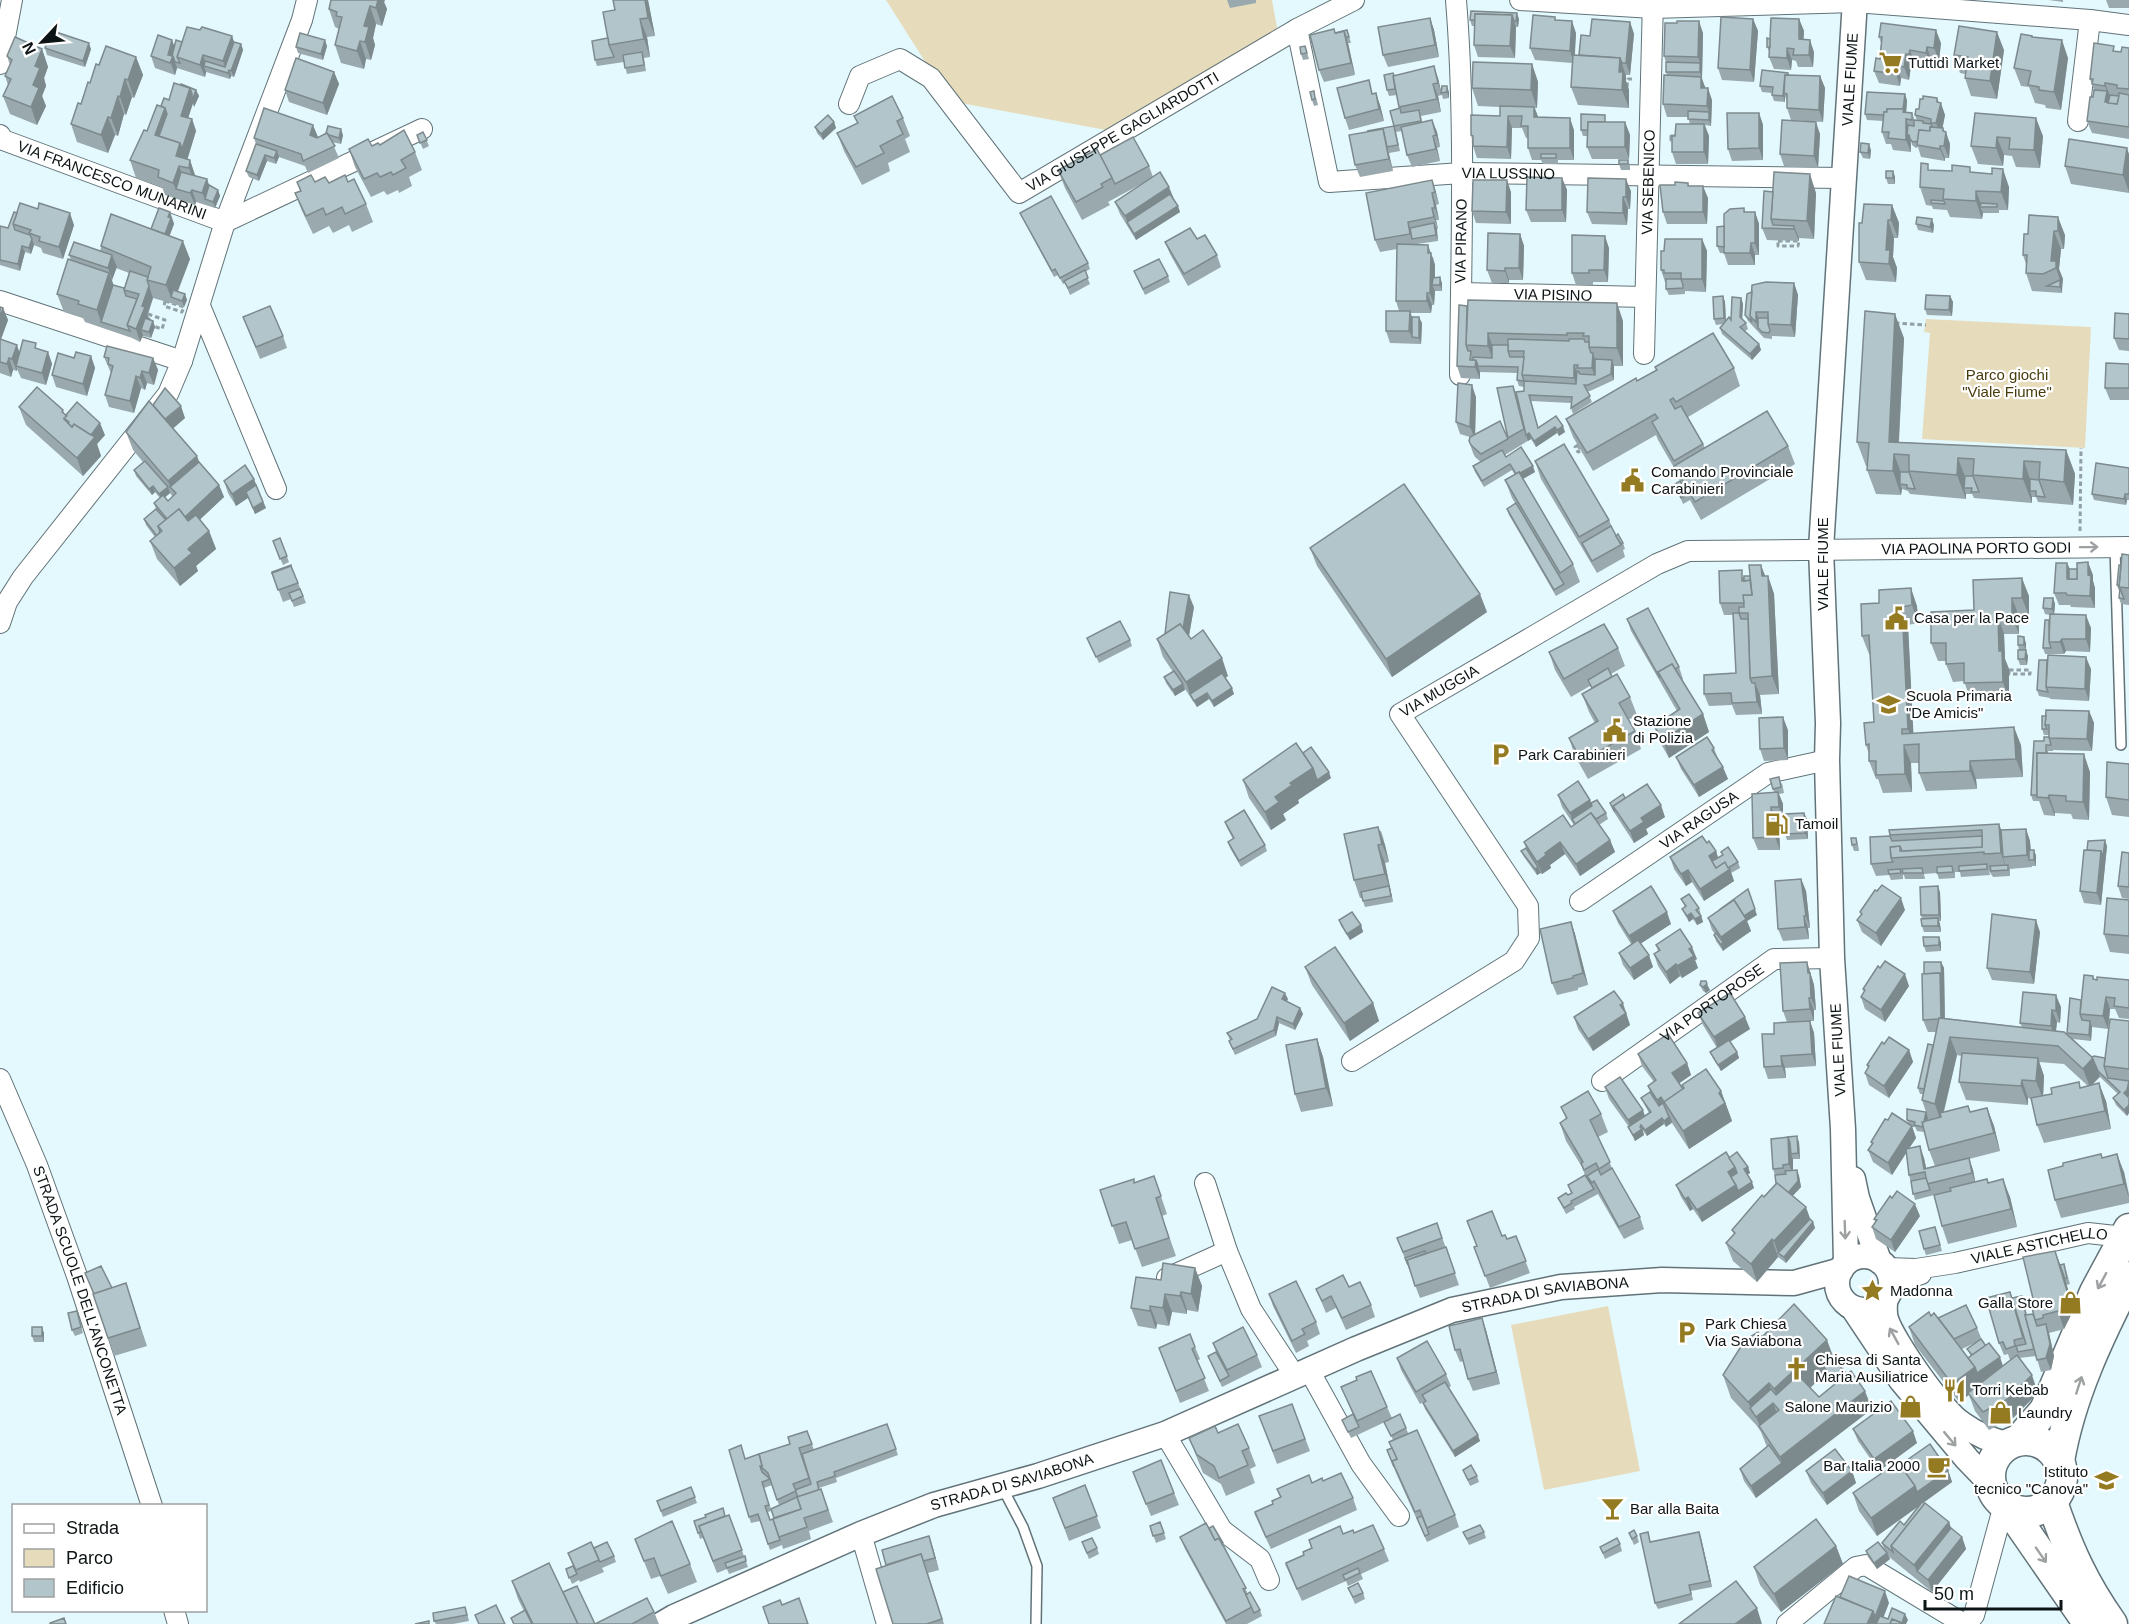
<svg xmlns="http://www.w3.org/2000/svg" width="2129" height="1624" viewBox="0 0 2129 1624" font-family="Arial,sans-serif">
<style>
.green{fill:#e6dcbb}
.lines{fill:none;stroke-linecap:round;stroke-linejoin:round}
.service-casing{stroke:#617378;stroke-width:12}
.minor-casing{stroke:#617378;stroke-width:22}
.tertiary-casing{stroke:#617378;stroke-width:27}
.primary-casing{stroke:#617378;stroke-width:33}
.path{stroke:#91a0a4;stroke-width:3;stroke-dasharray:4.5 3;stroke-linecap:butt}
.service{stroke:#fff;stroke-width:9}
.minor{stroke:#fff;stroke-width:20}
.tertiary{stroke:#fff;stroke-width:24}
.primary{stroke:#fff;stroke-width:30}
.wall{fill:#99a9ae;fill-rule:evenodd}
.shaded-wall{fill:#7d8a8d}
.building{fill:#b2c5ca;stroke:#7d8a8d;stroke-width:1.5}
.oneway{stroke:#9ea1a1}
.labels{text-anchor:middle;stroke-width:4.5;stroke-linejoin:round;paint-order:stroke}
.poi-label{font-size:15px;fill:#0d1415;stroke:#fff;text-anchor:start}
.street-label{font-size:15px;fill:#0d1415;stroke:#fff}
.park-label{font-size:15px;fill:#493c0c;stroke:#fff}
</style>
<rect width="100%" height="100%" fill="#e4f9fe"/>
<!-- green -->
<g class="green">
<polygon points="886,0 1272,0 1278,33 1106,130 950,101"/>
<polygon points="1926,319 2091,327 2085,448 1922,439 1930,333 1924,332"/>
<polygon points="1608,1306 1640,1471 1544,1490 1511,1325"/>
</g>
<g class="lines">
<defs>
<g id="service">
<polyline points="2115,547 2121,745"/>
<polyline points="1002,1487 1023,1527 1037,1566 1036,1624"/>
</g>
<g id="minor">
<path d="M1456,0C1466,124 1461,250 1460,375"/>
<polyline points="1520,0 1653,8 1855,2 2090,20 2129,25"/>
<path id="s1" d="M1297,29L1329,182L1462,173L1844,178"/>
<polyline points="0,64 12,0"/>
<path id="s2" d="M849,104L860,76L900,59L931,78L1019,193L1297,29L1354,0"/>
<polyline points="2078,121 2090,20"/>
<path id="s3" d="M0,135L3,140L225,222L422,129"/>
<path id="s4" d="M1461,293L1645,297"/>
<polyline points="0,301 182,361"/>
<polyline points="200,306 276,489"/>
<path id="s5" d="M1644,354L1653,0"/>
<polyline points="0,623 7,602 23,577 168,394 182,361 225,222 302,20 307,0"/>
<path id="s6" d="M1580,901L1768,773L1827,760"/>
<path id="s7" d="M1352,1061L1514,961L1529,938L1528,906L1400,714L1657,564L1688,551L2129,547"/>
<path id="s8" d="M0,1079L37,1165L77,1276L152,1506"/>
<path id="s9" d="M1602,1081L1774,959L1832,958"/>
<polyline points="1205,1183 1227,1251 1251,1309 1295,1376"/>
<path id="s10" d="M1886,1268L1916,1269L1955,1263L2088,1233L2124,1237"/>
<polyline points="1167,1278 1227,1251"/>
<polyline points="1891,1284 1921,1274"/>
<polyline points="1309,1370 1361,1464 1399,1516"/>
<polyline points="1165,1434 1222,1530 1260,1559 1269,1580"/>
<polyline points="861,1534 887,1624"/>
<polyline points="174,1610 178,1624"/>
<polyline points="1787,1624 1856,1567 1866,1565 1964,1624"/>
<polyline points="1964,1624 1969,1621 1974,1615 2004,1505"/>
</g>
<g id="tertiary">
<polyline points="1853,1179 1857,1198 1879,1261"/>
<circle cx="1864" cy="1283" r="27"/>
<path id="s11" d="M1846,1263L1843,1129L1832,958L1827,760L1828,723L1821,549L1855,0"/>
<path d="M1885,1300C1885,1306 1884,1313 1886,1319C1892,1340 1943,1413 1962,1424C1976,1434 1992,1441 2008,1444"/>
<polyline points="1853,1308 1901,1380 1967,1459 1991,1484"/>
<path id="s12" d="M662,1624L674,1617L861,1534L934,1505L1038,1476L1165,1434L1356,1349L1452,1310L1561,1287L1662,1280L1794,1283L1841,1270"/>
</g>
<g id="primary">
<circle cx="2026" cy="1476" r="36"/>
<polyline points="2019,1440 2045,1410 2095,1292 2129,1229"/>
<path d="M2059,1461C2070,1396 2099,1336 2129,1277"/>
<path d="M2052,1502C2068,1549 2083,1583 2112,1624"/>
<polyline points="2008,1507 2089,1624"/>
</g>
</defs>
<!-- service casing -->
<use href="#service" class="service-casing"/>
<!-- minor casing -->
<use href="#minor" class="minor-casing"/>
<!-- tertiary casing -->
<use href="#tertiary" class="tertiary-casing"/>
<!-- primary casing -->
<use href="#primary" class="primary-casing"/>
<!-- path -->
<g class="path">
<polyline points="1627,87 1628,79 1633,79"/>
<polygon points="1671,136 1680,136 1680,148 1676,148 1676,140 1671,140"/>
<polygon points="1778,241 1799,241 1798,246 1778,246"/>
<polygon points="165,301 184,307 182,312 164,306"/>
<polygon points="148,314 165,320 162,329 147,324 149,319 146,318"/>
<polyline points="1895,323 1926,325"/>
<polygon points="1578,445 1581,451 1578,452 1575,447"/>
<polyline points="2080,531 2081,448"/>
<rect x="2009" y="670" width="21" height="4"/>
</g>
<!-- service -->
<use href="#service" class="service"/>
<!-- minor -->
<use href="#minor" class="minor"/>
<!-- tertiary -->
<use href="#tertiary" class="tertiary"/>
<!-- primary -->
<use href="#primary" class="primary"/>
</g>
<!-- wall -->
<g class="wall">
<polygon points="331,0 385,0 384,2 387,9 382,26 376,24 373,38 375,45 371,60 366,59 364,69 341,63 335,45 339,29 335,27 329,9"/>
<polygon points="613,0 648,0 655,36 647,37 650,57 644,58 646,71 627,74 624,62 597,66 595,60 608,38 615,10"/>
<polygon points="1227,0 1256,0 1256,3 1230,8"/>
<polygon points="2049,0 2063,0 2063,2"/>
<polygon points="2106,0 2129,0 2129,8 2109,8"/>
<polygon points="1555,17 1556,20 1576,33 1575,55 1579,55 1590,36 1630,22 1634,34 1630,75 1626,75 1626,81 1629,90 1629,108 1578,105 1571,87 1572,63 1535,60 1530,48"/>
<polygon points="1430,18 1434,30 1439,57 1388,67 1383,55"/>
<polygon points="1519,19 1518,27 1516,27 1515,58 1478,57 1474,45 1474,26 1472,26 1470,20"/>
<polygon points="1753,19 1758,31 1754,82 1722,80 1718,68"/>
<polygon points="1799,19 1804,31 1803,40 1814,52 1813,67 1798,67 1796,61 1792,60 1791,70 1774,69 1769,57 1770,53 1767,47 1770,39"/>
<polygon points="200,30 232,36 234,42 241,44 243,50 234,77 231,76 230,79 206,72 205,77 177,68 175,75 155,68 151,56 175,46"/>
<polygon points="1347,30 1351,43 1348,43 1355,75 1324,82 1319,70 1335,33"/>
<polygon points="1703,33 1702,78 1705,88 1712,100 1711,126 1705,125 1709,136 1708,164 1676,164 1672,152 1675,136 1690,124 1688,117 1667,117 1663,104 1667,75 1666,72 1666,62 1664,56"/>
<polygon points="1879,37 1941,43 1939,60 1931,59 1931,65 1914,62 1913,66 1911,66 1909,80 1901,78 1900,86 1879,83 1874,71 1879,59 1881,43"/>
<polygon points="2033,37 2068,58 2061,110 2046,108 2045,105 2035,103 2029,87 2021,86 2014,68"/>
<polygon points="327,46 323,60 298,53 296,47"/>
<polygon points="1305,46 1309,59 1303,60 1301,54"/>
<polygon points="45,48 91,49 85,67 47,55"/>
<polygon points="2129,48 2129,139 2092,133 2087,121 2094,90 2090,79 2121,52"/>
<polygon points="42,49 48,67 44,78 46,86 42,96 46,106 37,125 10,114 3,96 8,85 5,76 10,65 7,56"/>
<polygon points="2004,50 1997,99 1971,96 1965,78 1965,74 1960,73 1954,55"/>
<polygon points="136,57 143,75 134,98 132,97 126,115 124,114 118,136 115,135 108,153 77,142 71,124 81,104 99,65"/>
<polygon points="1532,64 1538,82 1537,108 1535,108 1538,117 1574,130 1574,160 1558,160 1558,164 1543,164 1541,160 1532,160 1528,148 1528,138 1526,138 1522,128 1512,128 1511,159 1477,158 1473,146 1473,142 1471,135 1500,116 1500,107 1478,106 1472,88"/>
<polygon points="334,72 339,84 327,115 289,102 285,90"/>
<polygon points="1394,75 1438,78 1441,92 1449,92 1449,98 1443,99 1442,95 1438,96 1441,112 1421,116 1422,122 1432,120 1437,132 1440,147 1437,148 1440,161 1412,167 1407,155 1402,131 1396,132 1400,151 1389,153 1393,171 1360,177 1355,165 1394,126 1400,108 1397,95 1389,96 1387,90"/>
<polygon points="1788,75 1820,76 1825,88 1823,122 1791,120 1787,108 1787,101 1785,96 1785,102 1774,101 1772,95 1772,93 1762,92 1760,86"/>
<polygon points="196,90 199,96 194,107 193,103 188,118 192,119 196,131 187,160 190,160 195,176 207,179 209,185 218,190 220,196 215,208 196,202 195,205 165,195 162,187 136,178 130,160 161,106"/>
<polygon points="1374,93 1380,105 1384,121 1349,130 1345,118"/>
<polygon points="1316,97 1318,105 1314,106 1312,100"/>
<polygon points="1907,100 1906,112 1912,113 1915,121 1917,121 1915,115 1919,109 1939,103 1945,115 1942,128 1950,144 1949,158 1945,158 1945,161 1921,157 1918,147 1916,148 1912,145 1911,141 1911,152 1893,150 1891,144 1886,144 1882,132 1883,121 1867,120 1865,114"/>
<polygon points="1759,113 1763,125 1763,160 1732,161 1728,149"/>
<polygon points="1975,113 2043,136 2040,168 2016,167 2012,156 2004,155 2003,166 1978,164 1971,146"/>
<polygon points="854,116 903,118 910,136 905,139 910,152 888,163 890,171 862,185 844,151 837,133 857,123"/>
<polygon points="834,122 836,128 823,140 817,133 815,127"/>
<polygon points="1607,122 1625,122 1630,135 1629,159 1592,159 1587,147 1587,136 1583,136 1581,130"/>
<polygon points="423,132 429,146 423,149 417,135"/>
<polygon points="326,133 343,135 341,144 332,142 339,158 308,173 305,166 279,157 276,164 267,161 259,181 249,177 246,171 256,144 254,138 318,137 317,138"/>
<polygon points="1820,134 1818,168 1784,166 1780,154"/>
<polygon points="380,145 415,152 422,170 409,177 412,186 399,193 398,190 387,195 384,191 371,197 355,167 349,149"/>
<polygon points="1871,150 1870,159 1863,158 1860,152"/>
<polygon points="2129,154 2129,193 2071,184 2065,166"/>
<polygon points="1100,155 1149,166 1153,177 1174,199 1180,212 1136,240 1120,214 1115,202 1145,182 1108,202 1110,205 1082,220 1065,188 1058,170"/>
<polygon points="1628,160 1630,166 1630,170 1621,170 1619,164"/>
<polygon points="1931,170 1973,172 2009,187 2008,210 1999,210 1999,213 1983,213 1982,219 1950,217 1947,210 1933,209 1932,206 1926,205 1920,187"/>
<polygon points="1893,171 1895,177 1895,184 1888,184 1886,178"/>
<polygon points="1562,178 1567,190 1566,222 1531,222 1526,210"/>
<polygon points="1432,180 1439,204 1436,205 1439,220 1436,220 1438,229 1436,229 1438,241 1417,244 1433,257 1435,265 1435,278 1442,283 1442,291 1435,291 1434,305 1432,305 1431,313 1410,313 1412,317 1422,323 1421,344 1390,343 1386,331 1399,311 1396,301 1397,249 1380,252 1375,240"/>
<polygon points="297,182 348,182 366,204 373,222 352,232 349,225 333,233 329,226 313,234 302,211 295,193 300,191"/>
<polygon points="1688,183 1689,186 1708,198 1707,224 1667,224 1663,212 1675,185"/>
<polygon points="1631,191 1630,209 1628,209 1627,225 1592,224 1587,212"/>
<polygon points="1511,192 1511,224 1476,223 1472,211"/>
<polygon points="1773,192 1816,193 1814,239 1799,238 1799,241 1767,240 1762,228"/>
<polygon points="1892,205 1899,223 1898,238 1894,238 1893,257 1897,268 1896,282 1866,280 1859,262 1862,223"/>
<polygon points="1744,208 1745,212 1755,212 1759,224 1759,255 1755,255 1755,265 1728,265 1724,253 1720,253 1717,246"/>
<path d="M170,212L174,224L169,235L190,259L177,292L185,294L187,300L184,307L153,298L148,315L149,319L153,321L155,327L151,338L143,336V335L140,342L132,338L85,322L83,318L64,312L57,294L71,260L69,255L100,251L101,248V246L151,229ZM116,268L129,273L124,288L113,285L112,280Z"/>
<polygon points="17,213 74,225 63,259 43,253 41,248 34,245 31,254 25,252 20,271 0,265 0,226 8,228"/>
<polygon points="1020,213 1088,263 1090,269 1085,272 1090,284 1070,295 1065,283 1063,284 1058,275 1054,277 1023,219"/>
<polygon points="2029,215 2065,235 2064,249 2061,249 2059,269 2063,279 2062,293 2032,291 2026,273 2026,264 2023,255 2028,234"/>
<polygon points="1916,224 1934,225 1933,233 1918,230"/>
<polygon points="1520,234 1524,246 1523,280 1509,280 1509,283 1492,283 1487,270"/>
<polygon points="1702,239 1707,251 1706,292 1685,291 1685,294 1669,295 1666,289 1666,282 1665,282 1661,270 1664,251"/>
<polygon points="1165,242 1217,255 1221,267 1188,286 1170,254"/>
<polygon points="1609,248 1608,282 1593,282 1593,285 1576,285 1572,273"/>
<polygon points="1134,271 1168,276 1170,282 1145,295"/>
<polygon points="1794,283 1798,295 1795,337 1772,336 1772,339 1764,338 1748,321 1745,315"/>
<polygon points="1723,296 1725,302 1726,321 1731,320 1741,298 1743,304 1742,319 1746,323 1748,329 1745,331 1759,344 1761,350 1752,360 1722,334 1720,328 1723,324 1716,325 1714,319"/>
<polygon points="1950,296 1953,302 1952,316 1927,315 1925,309"/>
<polygon points="1459,305 1623,321 1623,366 1614,366 1614,380 1590,391 1587,391 1592,402 1573,414 1571,408 1571,403 1531,401 1538,427 1556,416 1565,432 1559,436 1557,433 1536,447 1531,439 1505,455 1506,457 1535,472 1523,479 1573,564 1580,582 1556,596 1509,515 1507,509 1515,503 1512,498 1505,480 1515,475 1512,470 1484,487 1475,472 1473,466 1481,462 1475,457 1473,453 1469,441 1470,437 1460,434 1456,422 1476,397 1475,435 1508,438 1516,392 1524,391 1524,387 1519,386 1517,380 1517,373 1480,372 1480,379 1461,378 1457,366"/>
<polygon points="0,307 3,308 8,320 1,339 20,352 38,349 48,352 52,364 46,385 21,378 17,369 17,371 13,370 11,377 0,373"/>
<polygon points="2129,314 2129,351 2119,350 2114,338"/>
<polygon points="243,317 283,336 287,348 260,359"/>
<polygon points="1904,338 1899,442 2066,450 2075,474 2073,505 2038,502 2036,497 2032,497 2032,503 1974,498 1972,494 1966,494 1966,499 1910,494 1908,491 1902,489 1901,495 1876,494 1867,470 1867,466 1866,466 1857,442"/>
<polygon points="91,356 95,368 87,396 56,387 52,375 74,358"/>
<polygon points="104,357 153,358 158,370 154,385 147,383 145,390 141,388 134,413 109,407 105,395 111,373"/>
<polygon points="2129,364 2129,400 2110,400 2105,388"/>
<polygon points="1655,367 1734,368 1740,386 1688,417 1703,444 1705,448 1788,446 1795,464 1701,520 1690,500 1683,504 1675,484 1680,481 1676,471 1658,440 1656,435 1593,471 1573,437 1566,419 1656,370"/>
<path d="M153,405L185,418L173,428L199,462L219,485L224,497L200,519L209,531L216,549L196,566L198,571L180,586L157,559L150,541L155,537L146,525L144,519L156,509L154,503L160,498L155,492L152,495L136,476L134,470L143,462L133,450L126,432ZM170,493L173,497L168,501L165,497Z"/>
<polygon points="19,407 63,410 64,413 66,415 105,435 97,444 101,456 83,476 26,425"/>
<polygon points="1535,461 1609,520 1616,536 1623,543 1625,549 1623,550 1625,557 1597,573 1541,479"/>
<polygon points="2129,468 2129,500 2127,500 2126,505 2094,500 2092,494"/>
<polygon points="254,479 266,508 255,514 248,498 236,506 228,493 224,481"/>
<polygon points="280,538 289,562 283,565 273,541"/>
<polygon points="1310,548 1487,612 1392,677 1317,566"/>
<polygon points="2129,555 2129,605 2121,604 2119,598 2119,591 2117,585 2121,565"/>
<polygon points="2067,563 2070,569 2093,575 2093,581 2095,588 2095,608 2071,607 2070,605 2059,605 2054,593"/>
<polygon points="291,565 306,603 294,607 291,599 283,602 272,572"/>
<polygon points="1744,576 1768,576 1774,594 1779,694 1760,695 1762,714 1736,715 1732,705 1709,706 1704,694 1736,673 1733,615 1724,615 1720,603"/>
<polygon points="1973,580 2029,596 2029,616 2019,616 2019,634 2004,634 2005,659 2009,669 2009,700 1971,701 1964,681 1953,682 1946,664 1946,661 1938,661 1931,643 1974,610"/>
<polygon points="2053,598 2055,604 2054,615 2091,628 2090,652 2066,651 2064,654 2045,654 2043,648 2049,620 2050,615 2045,614 2043,608"/>
<polygon points="1861,604 1917,606 1918,623 1908,625 1913,733 2021,745 2023,777 1976,779 1977,789 1926,791 1919,773 1919,763 1911,763 1912,792 1883,793 1878,779 1876,779 1869,761 1869,754 1866,745 1874,722 1870,654 1869,654 1862,636"/>
<polygon points="1194,607 1189,636 1228,676 1225,678 1234,694 1214,707 1209,699 1197,707 1185,689 1175,696 1166,683 1164,677 1173,672 1163,657 1157,639 1165,634"/>
<polygon points="1627,619 1679,667 1683,679 1682,680 1703,714 1709,732 1669,758 1661,744 1654,726 1677,711 1631,631"/>
<polygon points="1087,638 1130,640 1132,646 1099,663"/>
<polygon points="2026,643 2026,651 2028,656 2027,665 2020,665 2018,659 2019,650 2018,645"/>
<polygon points="1618,648 1625,666 1611,674 1630,697 1637,715 1628,720 1635,731 1641,749 1588,779 1575,756 1569,738 1595,723 1589,712 1582,694 1592,689 1590,686 1571,697 1555,670 1549,652"/>
<polygon points="2091,669 2089,701 2050,699 2050,698 2039,696 2037,690"/>
<polygon points="2089,711 2094,723 2092,751 2053,750 2053,751 2048,751 2048,753 2090,772 2089,820 2073,819 2071,814 2055,813 2055,816 2044,815 2039,801 2033,801 2031,795 2044,741 2049,737 2049,735 2044,735 2042,729 2046,716"/>
<polygon points="1788,730 1788,760 1764,761 1760,749"/>
<polygon points="1714,748 1718,759 1728,779 1699,797 1681,769 1676,757"/>
<polygon points="1303,753 1331,778 1298,800 1299,803 1283,814 1286,820 1271,830 1249,798 1243,780"/>
<polygon points="2129,764 2129,817 2112,815 2106,797"/>
<polygon points="1782,783 1784,793 1779,794 1783,804 1783,819 1777,819 1779,825 1780,850 1758,850 1753,838 1774,792 1773,789"/>
<polygon points="1558,795 1591,803 1606,813 1608,819 1599,825 1610,840 1615,852 1580,876 1565,854 1550,865 1551,868 1542,874 1540,872 1537,875 1524,857 1521,851 1526,848 1524,842 1571,827 1574,825 1562,807"/>
<polygon points="1625,798 1665,817 1646,829 1648,834 1634,843 1612,809 1610,803"/>
<polygon points="1804,813 1807,819 1808,839 1787,840 1785,834"/>
<polygon points="1225,822 1265,845 1267,851 1241,867 1230,848 1228,842 1233,839 1227,828"/>
<polygon points="2026,829 2030,841 2031,850 2034,850 2036,856 2036,866 2032,866 2032,867 2010,869 2010,876 1993,877 1989,871 1990,875 1961,877 1960,872 1955,872 1955,878 1939,879 1937,873 1924,874 1925,879 1905,879 1904,875 1903,875 1903,879 1891,880 1889,875 1876,876 1871,864 1890,836 1889,830 2001,830"/>
<polygon points="1380,831 1381,831 1383,837 1389,862 1385,863 1393,902 1365,907 1362,898 1360,898 1354,880"/>
<polygon points="1707,843 1716,851 1718,858 1738,862 1740,868 1731,873 1734,881 1704,901 1692,882 1686,886 1674,869 1670,857"/>
<polygon points="1858,844 1859,851 1854,851 1852,845"/>
<polygon points="2107,846 2101,905 2084,903 2080,891"/>
<polygon points="2129,853 2129,899 2122,898 2118,886"/>
<polygon points="1801,879 1806,891 1810,928 1808,928 1809,939 1783,941 1778,929"/>
<polygon points="1940,892 1941,921 1939,921 1940,924 1941,932 1924,932 1922,926 1922,919 1921,915"/>
<polygon points="1681,899 1699,908 1703,922 1697,925 1693,919 1689,922 1685,915 1682,909 1685,907"/>
<polygon points="2129,900 2129,954 2110,952 2104,934"/>
<polygon points="1905,910 1881,946 1862,932 1857,920 1861,915 1860,912"/>
<polygon points="1613,911 1671,924 1641,943 1653,967 1634,980 1623,965 1619,953 1631,944 1618,923"/>
<polygon points="1757,915 1747,921 1751,931 1723,951 1716,941 1714,935 1715,934 1712,930 1708,918"/>
<polygon points="1339,920 1361,925 1363,932 1350,940 1341,926"/>
<polygon points="1571,922 1575,934 1588,985 1578,988 1578,990 1557,995 1552,983"/>
<polygon points="2040,932 2034,984 1992,980 1987,968"/>
<polygon points="1939,937 1941,943 1941,951 1926,952 1924,946"/>
<polygon points="1656,945 1697,959 1695,960 1698,968 1682,978 1680,976 1670,984 1658,966 1654,954 1658,951"/>
<polygon points="1807,962 1814,985 1816,1010 1814,1010 1814,1021 1810,1021 1814,1033 1816,1066 1785,1068 1786,1078 1768,1079 1764,1067 1774,1034 1787,1022 1783,1011"/>
<path d="M1941,962L1944,968L1945,1018L2022,1027L2020,1023L2061,1007L2060,1023L2057,1022L2056,1031L2068,1035L2067,1033L2081,1000L2093,976L2094,979L2129,980V1019L2119,1018L2115,1009H2110L2108,1029L2092,1027L2091,1041L2073,1039L2092,1057L2105,1058L2129,1021V1096L2128,1097L2129,1098V1113L2127,1116L2116,1105L2113,1098L2118,1094L2100,1077L2092,1085L2106,1101L2111,1129L2044,1143L2037,1125L2032,1099L2028,1098V1105L1966,1100L1959,1082L1961,1056L1957,1055L1944,1112H1970L1987,1108L1994,1126L2000,1151L1969,1159L1973,1170L1975,1182L1987,1179L1988,1182L2010,1197L2017,1227L1948,1244L1942,1226L1934,1195L1915,1200L1909,1175L1906,1153L1892,1175L1873,1162L1868,1150L1872,1145L1871,1142L1888,1120L1908,1123L1907,1120L1926,1112L1922,1100L1923,1094H1920L1918,1088L1933,1045L1936,1032H1928L1923,1020L1924,974ZM2039,1062L2064,1064L2088,1086L2043,1095L2044,1076ZM1912,1127H1915L1917,1131L1924,1132L1929,1150L1935,1166L1926,1168L1924,1158L1909,1148L1916,1138Z"/>
<polygon points="1305,967 1373,1003 1379,1021 1350,1041 1312,985"/>
<polygon points="1700,985 1710,990 1706,993 1703,991"/>
<polygon points="1909,986 1885,1022 1865,1009 1861,997 1864,992 1863,989"/>
<polygon points="1288,999 1287,1001 1300,1008 1303,1014 1295,1030 1279,1023 1276,1036 1235,1055 1229,1041 1230,1040 1227,1033 1257,1019"/>
<polygon points="1698,1013 1750,1029 1730,1042 1737,1052 1739,1058 1721,1071 1713,1058 1710,1052 1717,1048 1703,1025"/>
<polygon points="1626,1015 1630,1025 1593,1051 1578,1029 1574,1017 1627,1015"/>
<polygon points="1317,1039 1323,1057 1333,1106 1301,1112 1295,1094"/>
<polygon points="1909,1050 1913,1062 1889,1098 1869,1085 1865,1073 1868,1068 1867,1065"/>
<polygon points="1638,1054 1687,1063 1691,1075 1679,1083 1683,1089 1682,1085 1721,1091 1732,1121 1689,1149 1672,1123 1666,1127 1664,1124 1647,1136 1643,1131 1643,1132 1644,1135 1635,1141 1631,1133 1629,1127 1609,1099 1605,1087 1645,1116 1649,1113 1644,1104 1641,1098 1650,1092 1648,1086 1654,1082 1642,1066"/>
<polygon points="1561,1107 1601,1114 1608,1132 1598,1137 1612,1168 1640,1217 1644,1229 1624,1239 1598,1194 1574,1207 1575,1209 1566,1214 1558,1198 1568,1195 1571,1193 1568,1185 1585,1175 1582,1167 1566,1141 1560,1123 1566,1119"/>
<polygon points="1799,1142 1800,1159 1793,1159 1793,1170 1797,1170 1799,1176 1801,1187 1792,1196 1813,1222 1815,1228 1786,1263 1778,1257 1757,1282 1733,1261 1726,1243 1734,1234 1732,1230 1776,1183 1775,1175 1773,1169"/>
<polygon points="2102,1157 2124,1172 2129,1194 2129,1203 2061,1218 2055,1200 2063,1166"/>
<polygon points="1729,1158 1748,1167 1750,1173 1747,1175 1754,1188 1702,1222 1693,1209 1690,1211 1681,1197 1676,1185"/>
<polygon points="1154,1176 1167,1214 1162,1216 1176,1256 1142,1267 1132,1240 1119,1244 1100,1190 1135,1182"/>
<polygon points="1920,1216 1895,1252 1876,1239 1872,1227 1875,1222 1874,1219"/>
<polygon points="1437,1223 1459,1285 1420,1298 1397,1238"/>
<polygon points="1935,1227 1942,1251 1926,1255 1924,1249"/>
<polygon points="1516,1236 1530,1273 1490,1288 1474,1247 1507,1239"/>
<path d="M2055,1251L2060,1265L2066,1270L2070,1284L2066,1285L2074,1309L2064,1329L2049,1333L2054,1356L2051,1370L2041,1372L2036,1356L2019,1358L2038,1393L2013,1418L1989,1430L1975,1411L1969,1395L1959,1402L1915,1345L1909,1327L1931,1316L1938,1318L1977,1328L1982,1340L2003,1366L2010,1360L2008,1354L2004,1355L1999,1343L2012,1298L2022,1296L2027,1315L2033,1314L2035,1307ZM1975,1343L1967,1349L1971,1356L1968,1358L1962,1349Z"/>
<polygon points="1195,1268 1202,1286 1198,1312 1187,1310 1187,1314 1172,1312 1169,1326 1157,1324 1156,1329 1138,1326 1131,1308"/>
<polygon points="85,1273 112,1288 132,1301 147,1346 114,1356 94,1294"/>
<polygon points="1349,1287 1371,1305 1375,1317 1346,1330 1336,1308 1326,1313 1316,1289"/>
<polygon points="1269,1294 1316,1322 1320,1334 1307,1341 1309,1346 1296,1353 1273,1306"/>
<polygon points="79,1317 83,1333 75,1336 72,1330"/>
<polygon points="1482,1318 1486,1330 1500,1384 1473,1391 1468,1379 1463,1361 1460,1362 1455,1350"/>
<polygon points="44,1333 44,1342 34,1342 32,1336"/>
<path d="M1762,1337L1833,1358L1872,1409L1756,1498L1744,1481L1740,1469L1767,1447L1761,1432L1757,1426L1731,1398L1723,1375ZM1826,1373L1835,1384L1819,1397L1810,1388Z"/>
<polygon points="1213,1343 1257,1355 1262,1367 1222,1387 1208,1356 1216,1352"/>
<polygon points="1195,1347 1200,1359 1197,1361 1209,1391 1180,1403 1159,1348"/>
<polygon points="1397,1358 1446,1374 1451,1386 1448,1388 1480,1441 1455,1457 1425,1409 1423,1403 1425,1401 1420,1404 1401,1370"/>
<polygon points="1341,1387 1387,1407 1392,1418 1406,1428 1408,1433 1455,1515 1459,1527 1427,1542 1396,1473 1387,1450 1392,1448 1393,1440 1385,1422 1351,1438 1342,1420 1353,1415"/>
<polygon points="1292,1404 1310,1451 1277,1464 1259,1416"/>
<path d="M887,1424L898,1455L836,1478L837,1482L819,1488V1489H821L833,1522L809,1531L811,1539L783,1549L782,1545L770,1550L760,1521L751,1523L749,1517L745,1459L790,1444L807,1431L814,1450ZM772,1485L779,1505L771,1509L764,1488ZM771,1511L774,1518L770,1520L768,1512Z"/>
<polygon points="1853,1429 1917,1443 1879,1471 1858,1441"/>
<polygon points="1218,1433 1249,1448 1256,1466 1250,1469 1255,1483 1226,1496 1221,1484 1203,1473 1189,1438"/>
<polygon points="1161,1460 1179,1505 1151,1516 1133,1472"/>
<polygon points="1900,1465 1948,1470 1952,1482 1923,1503 1949,1522 1951,1528 1962,1537 1966,1549 1932,1592 1888,1556 1890,1559 1877,1569 1868,1557 1866,1551 1885,1551 1882,1543 1904,1525 1919,1506 1877,1536 1859,1511 1853,1493"/>
<polygon points="1463,1470 1477,1476 1479,1482 1470,1486"/>
<polygon points="1806,1471 1852,1471 1856,1483 1827,1505 1811,1483"/>
<polygon points="1323,1481 1353,1498 1357,1510 1271,1549 1254,1513 1273,1504 1280,1497 1277,1489"/>
<polygon points="1085,1485 1101,1528 1069,1541 1053,1498"/>
<polygon points="691,1487 697,1503 663,1517 657,1501"/>
<polygon points="729,1515 748,1567 729,1574 727,1569 717,1573 703,1538 700,1539 694,1521"/>
<polygon points="1160,1522 1166,1539 1156,1543 1150,1526"/>
<polygon points="1209,1528 1223,1543 1248,1594 1260,1610 1262,1616 1247,1624 1226,1624 1185,1549 1180,1537"/>
<polygon points="1463,1532 1484,1532 1486,1538 1469,1545"/>
<polygon points="1699,1532 1701,1538 1712,1587 1691,1591 1693,1600 1658,1609 1655,1603 1651,1542"/>
<polygon points="1354,1533 1384,1549 1389,1561 1361,1574 1363,1579 1348,1586 1346,1581 1302,1601 1285,1564 1304,1555 1311,1548 1309,1540"/>
<polygon points="1629,1533 1637,1536 1639,1542 1634,1545"/>
<polygon points="929,1536 939,1570 928,1573 944,1624 893,1624 886,1565"/>
<polygon points="635,1539 690,1564 697,1582 668,1594 660,1576 651,1579"/>
<polygon points="1082,1542 1097,1548 1099,1554 1089,1559"/>
<polygon points="1620,1544 1622,1551 1605,1559 1600,1547"/>
<polygon points="1836,1546 1843,1564 1781,1612 1760,1585 1754,1567"/>
<polygon points="594,1548 614,1556 616,1562 602,1568 604,1572 580,1582 579,1580 572,1584 566,1569 573,1566 568,1553"/>
<polygon points="512,1581 563,1592 594,1624 513,1624 511,1618 524,1611 518,1599"/>
<polygon points="1348,1588 1363,1593 1365,1599 1355,1604"/>
<polygon points="654,1612 659,1624 595,1624"/>
<polygon points="467,1613 469,1621 453,1624 436,1624 434,1621"/>
</g>
<!-- shaded-wall -->
<g class="shaded-wall">
<polygon points="378,0 385,0 384,2 387,9 382,26 376,8"/>
<polygon points="645,0 648,0 655,36 648,18"/>
<polygon points="370,6 376,24 373,38 375,45 371,60 365,42 364,26"/>
<polygon points="1517,13 1519,19 1518,27 1516,21"/>
<polygon points="1512,15 1516,27 1515,58 1510,46"/>
<polygon points="1430,18 1434,30 1439,57 1435,45"/>
<polygon points="640,19 647,37 650,57 644,39"/>
<polygon points="1753,19 1758,31 1754,82 1750,70"/>
<polygon points="1799,19 1804,31 1803,51 1799,39"/>
<polygon points="1572,21 1576,33 1574,63 1570,51"/>
<polygon points="1699,21 1703,33 1702,78 1700,72 1700,63 1698,57"/>
<polygon points="1630,22 1634,34 1630,75 1626,63"/>
<polygon points="1936,30 1941,43 1939,60 1934,48"/>
<polygon points="1344,31 1348,43 1355,75 1351,63"/>
<polygon points="1997,32 2004,50 1997,99 1990,81"/>
<polygon points="232,36 236,48 227,73 223,61"/>
<polygon points="172,40 177,52 174,60 177,68 175,75 168,55"/>
<polygon points="325,40 327,46 323,60 321,54"/>
<polygon points="1810,40 1814,52 1813,67 1809,55"/>
<polygon points="2062,40 2068,58 2061,110 2054,92"/>
<polygon points="360,41 366,59 364,69 357,51"/>
<polygon points="89,43 91,49 85,67 83,61"/>
<polygon points="241,44 243,50 234,77 231,71"/>
<polygon points="1927,47 1931,59 1931,65 1926,53"/>
<polygon points="1787,48 1792,60 1791,70 1787,58"/>
<polygon points="42,49 48,67 44,78 46,86 42,96 46,106 37,125 31,107 35,66"/>
<polygon points="1910,50 1914,62 1913,66 1909,54"/>
<polygon points="1906,54 1911,66 1909,80 1904,67"/>
<polygon points="203,55 207,67 204,66 206,72 205,77 200,65"/>
<polygon points="136,57 143,75 134,98 128,80"/>
<polygon points="1620,58 1626,76 1626,81 1629,90 1629,108 1622,90 1619,72"/>
<polygon points="1532,64 1538,82 1537,108 1531,90"/>
<polygon points="1434,66 1438,78 1442,95 1438,83"/>
<polygon points="1897,66 1901,78 1900,86 1896,74"/>
<polygon points="229,70 231,76 230,79 228,73"/>
<polygon points="334,72 339,84 327,115 323,103"/>
<polygon points="1820,76 1825,88 1823,122 1819,110"/>
<polygon points="1701,77 1706,89 1701,88"/>
<polygon points="125,79 132,97 126,115 120,97"/>
<polygon points="2105,83 2112,101 2110,109 2105,102 2107,91 2105,86"/>
<polygon points="1433,84 1438,96 1441,112 1437,99"/>
<polygon points="1783,85 1786,91 1784,93 1785,96 1785,102 1783,96"/>
<polygon points="1447,86 1449,92 1449,98 1447,92"/>
<polygon points="190,88 196,90 199,96 194,107 193,103 185,128 181,116"/>
<polygon points="1708,88 1712,100 1711,126 1709,120 1709,112 1707,106"/>
<polygon points="1376,93 1380,105 1384,121 1379,109"/>
<polygon points="1905,94 1907,100 1906,115 1903,115"/>
<polygon points="118,96 124,114 118,136 111,118"/>
<polygon points="1937,98 1940,106 1941,103 1945,115 1941,136 1936,123"/>
<polygon points="1534,107 1539,119 1534,117"/>
<polygon points="165,108 171,126 165,144 155,135"/>
<polygon points="1759,113 1763,125 1763,160 1759,148"/>
<polygon points="1508,116 1512,128 1511,159 1507,147"/>
<polygon points="108,117 115,135 108,153 101,135"/>
<polygon points="1570,118 1574,130 1574,160 1570,148"/>
<polygon points="2036,118 2043,136 2040,168 2034,150"/>
<polygon points="192,119 196,131 185,167 176,156 180,143"/>
<polygon points="1906,119 1910,131 1911,152 1906,140"/>
<polygon points="1432,120 1437,132 1440,147 1436,135"/>
<polygon points="834,122 836,128 823,140 821,134"/>
<polygon points="1625,122 1630,135 1629,159 1625,147"/>
<polygon points="1816,122 1820,134 1818,168 1814,156"/>
<polygon points="1704,124 1709,136 1708,164 1704,152"/>
<polygon points="313,125 318,137 314,147 310,135"/>
<polygon points="1943,128 1946,134 1946,132 1950,144 1949,158 1944,146"/>
<polygon points="341,129 343,135 341,144 339,138"/>
<polygon points="1383,129 1387,141 1387,147 1393,171 1389,159"/>
<polygon points="1433,136 1437,148 1440,161 1436,149"/>
<polygon points="1997,137 2004,155 2003,166 1996,148"/>
<polygon points="1869,144 1871,150 1870,159 1868,153"/>
<polygon points="1940,146 1945,158 1945,161 1940,149"/>
<polygon points="2127,148 2129,154 2129,192 2123,175"/>
<polygon points="277,151 279,157 276,164 274,158"/>
<polygon points="265,155 267,161 259,181 257,175"/>
<polygon points="190,160 196,178 195,186 189,168"/>
<polygon points="179,166 186,184 176,189 173,183"/>
<polygon points="2003,169 2009,187 2008,210 2001,192"/>
<polygon points="1893,171 1895,177 1895,184 1893,178"/>
<polygon points="1810,174 1816,193 1814,239 1807,221"/>
<polygon points="1562,178 1567,190 1566,222 1562,210"/>
<polygon points="207,179 211,191 205,199 202,193"/>
<polygon points="1626,179 1631,191 1630,209 1626,197"/>
<polygon points="1432,180 1436,192 1439,204 1435,192"/>
<polygon points="1507,180 1511,192 1511,224 1506,212"/>
<polygon points="1703,186 1708,198 1707,224 1703,212"/>
<polygon points="1169,187 1174,199 1130,228 1125,216"/>
<polygon points="192,190 196,202 195,205 190,193"/>
<polygon points="218,190 220,196 215,208 213,202"/>
<polygon points="1976,191 1982,207 1980,207 1983,213 1982,219 1976,201"/>
<polygon points="1432,193 1436,205 1439,220 1435,208"/>
<polygon points="1623,197 1628,209 1627,225 1623,213"/>
<polygon points="1892,205 1899,223 1898,238 1891,220"/>
<polygon points="1178,206 1180,212 1136,240 1134,234"/>
<polygon points="1432,208 1436,220 1438,229 1434,217"/>
<polygon points="170,212 174,224 167,243 164,237 168,217"/>
<polygon points="1755,212 1759,224 1759,255 1755,243"/>
<polygon points="70,213 74,225 63,259 59,247"/>
<polygon points="2058,217 2065,235 2064,249 2058,231"/>
<polygon points="1932,219 1934,225 1933,233 1930,227"/>
<polygon points="1888,220 1894,238 1893,257 1897,268 1896,282 1889,264 1886,250"/>
<polygon points="1434,223 1437,229 1438,241 1436,235"/>
<polygon points="1794,226 1799,238 1799,241 1794,229"/>
<polygon points="2054,231 2061,249 2059,269 2063,279 2062,286 2056,268 2051,261"/>
<polygon points="1520,234 1524,246 1523,280 1519,268"/>
<polygon points="1605,236 1609,248 1608,282 1604,270"/>
<polygon points="32,239 34,245 31,254 29,248"/>
<polygon points="1702,239 1707,251 1706,292 1702,279"/>
<polygon points="183,241 190,259 175,299 171,297 166,285"/>
<polygon points="1751,243 1755,255 1755,265 1750,253"/>
<polygon points="1428,245 1435,265 1435,285 1432,285 1435,291 1434,305 1430,293"/>
<polygon points="22,246 25,252 20,271 18,264"/>
<polygon points="112,255 117,267 112,280 108,268"/>
<polygon points="1505,268 1509,280 1509,283 1505,271"/>
<polygon points="109,273 116,291 101,322 97,310"/>
<polygon points="1440,277 1442,283 1442,291 1440,285"/>
<polygon points="2060,280 2062,286 2062,293 2060,287"/>
<polygon points="1794,283 1798,295 1795,337 1791,325"/>
<polygon points="149,286 153,298 147,315 149,319 144,331 141,330 143,335 140,342 136,329 131,327"/>
<polygon points="1427,293 1432,305 1431,313 1427,301"/>
<polygon points="185,294 187,300 184,307 182,301"/>
<polygon points="1723,296 1725,302 1726,324 1724,318"/>
<polygon points="1950,296 1953,302 1952,316 1949,310"/>
<polygon points="1741,298 1743,304 1742,323 1740,317"/>
<polygon points="1617,303 1623,321 1623,366 1617,348"/>
<polygon points="3,308 8,320 0,342 0,318"/>
<polygon points="1410,311 1414,323 1412,337 1409,331"/>
<polygon points="1756,312 1761,324 1758,328 1756,322"/>
<polygon points="1895,314 1904,338 1898,454 1894,454 1903,478 1900,484 1902,489 1901,495 1893,471 1889,442"/>
<polygon points="1419,317 1422,323 1421,344 1419,338"/>
<polygon points="153,321 155,327 151,338 149,332"/>
<polygon points="1488,333 1494,351 1494,364 1488,346"/>
<polygon points="1759,344 1761,350 1752,360 1750,354"/>
<polygon points="17,345 21,357 16,366 17,369 17,371 12,359"/>
<polygon points="48,352 52,364 46,385 42,373"/>
<polygon points="1593,353 1597,365 1596,381 1592,368"/>
<polygon points="91,356 95,368 87,396 83,384"/>
<polygon points="9,358 13,370 11,377 7,364"/>
<polygon points="153,358 158,370 154,385 149,373"/>
<polygon points="1476,360 1480,372 1480,379 1475,367"/>
<polygon points="1612,360 1614,366 1614,380 1611,374"/>
<polygon points="1574,365 1579,377 1578,390 1574,378"/>
<polygon points="142,371 147,383 145,390 140,378"/>
<polygon points="136,376 141,388 134,413 130,401"/>
<polygon points="1472,385 1476,397 1475,439 1470,427"/>
<polygon points="1513,386 1531,439 1528,441 1524,429"/>
<polygon points="181,406 185,418 168,433 164,421"/>
<polygon points="100,423 105,435 97,444 101,456 83,476 77,458 87,439"/>
<polygon points="1563,426 1565,432 1559,436 1557,430"/>
<polygon points="1555,427 1557,433 1536,447 1534,441"/>
<polygon points="2066,450 2075,474 2073,505 2064,482"/>
<polygon points="197,456 204,474 170,487 168,481"/>
<polygon points="1958,458 1967,482 1964,488 1966,494 1966,499 1957,475"/>
<polygon points="2024,461 2032,485 2030,491 2032,497 2032,503 2023,479"/>
<polygon points="1533,466 1535,472 1519,481 1517,475"/>
<polygon points="254,479 258,491 236,506 232,494"/>
<polygon points="219,485 224,497 190,529 184,518"/>
<polygon points="153,486 155,492 152,495 149,489"/>
<polygon points="168,487 170,493 162,500 159,494"/>
<polygon points="2125,494 2127,500 2126,505 2124,499"/>
<polygon points="263,502 266,508 255,514 253,508"/>
<polygon points="209,531 216,549 196,566 198,571 180,586 174,568 188,549"/>
<polygon points="2088,562 2093,575 2093,581 2095,588 2095,608 2090,596 2088,575"/>
<polygon points="2067,563 2072,575 2072,585 2067,579"/>
<polygon points="1761,565 1768,583 1762,576"/>
<polygon points="1768,576 1774,594 1779,694 1772,676"/>
<polygon points="2022,578 2029,596 2029,616 2022,598"/>
<polygon points="1911,588 1917,606 1918,623 1912,605"/>
<polygon points="1480,594 1487,612 1392,677 1386,659"/>
<polygon points="1189,595 1194,607 1188,641 1172,651"/>
<polygon points="2012,598 2019,616 2019,634 2012,616"/>
<polygon points="2053,598 2055,604 2054,615 2052,609"/>
<polygon points="1902,607 1908,625 1914,745 1913,745 1908,729"/>
<polygon points="2086,615 2091,628 2090,652 2086,639"/>
<polygon points="1998,616 2004,634 2005,659 2009,669 2009,700 2003,682 1999,651"/>
<polygon points="2024,637 2026,643 2026,651 2028,656 2027,665 2025,659 2026,650 2024,645"/>
<polygon points="2062,639 2066,651 2064,654 2060,642"/>
<polygon points="2086,657 2091,669 2089,701 2085,689"/>
<polygon points="1222,658 1228,676 1194,699 1190,694 1186,682"/>
<polygon points="1755,683 1760,695 1762,714 1757,702"/>
<polygon points="1183,684 1185,690 1175,696 1173,690"/>
<polygon points="1232,688 1234,694 1214,707 1212,701"/>
<polygon points="1207,693 1209,699 1197,707 1194,701"/>
<polygon points="2089,711 2094,723 2092,751 2087,739"/>
<polygon points="1703,714 1709,732 1669,758 1663,740"/>
<polygon points="1783,717 1788,730 1788,760 1784,748"/>
<polygon points="2014,727 2021,745 2023,777 2016,759"/>
<polygon points="1904,745 1911,763 1912,792 1905,774"/>
<polygon points="2084,754 2090,772 2089,820 2083,802"/>
<polygon points="1970,761 1976,779 1977,789 1970,771"/>
<polygon points="1723,767 1728,779 1699,797 1694,785"/>
<polygon points="1313,768 1329,772 1331,778 1298,800 1299,803 1283,814 1286,820 1271,830 1265,812 1275,797 1290,783"/>
<polygon points="1778,792 1783,804 1783,819 1779,807"/>
<polygon points="2049,795 2055,813 2055,816 2048,798"/>
<polygon points="1590,800 1595,812 1572,819 1570,813"/>
<polygon points="1661,805 1665,817 1646,829 1648,834 1634,843 1630,831 1641,818"/>
<polygon points="1771,807 1775,818 1775,813 1779,825 1780,850 1775,837 1771,813"/>
<polygon points="1804,813 1807,819 1808,839 1805,833"/>
<polygon points="1999,824 2006,842 2003,857 2007,871 2001,853"/>
<polygon points="1378,827 1385,845 1389,862 1382,844"/>
<polygon points="2026,829 2030,841 2031,860 2029,860 2032,867 2027,855"/>
<polygon points="1610,840 1615,852 1580,876 1576,864"/>
<polygon points="2105,840 2107,846 2101,905 2097,893 2101,851"/>
<polygon points="1560,842 1565,854 1550,865 1551,868 1542,874 1537,862 1545,853"/>
<polygon points="1378,845 1385,863 1393,902 1391,896 1389,886 1385,874"/>
<polygon points="2034,850 2036,856 2036,866 2034,860"/>
<polygon points="1716,851 1720,864 1711,862 1709,856"/>
<polygon points="1538,867 1541,873 1537,875 1535,869"/>
<polygon points="1730,869 1734,881 1704,901 1700,889"/>
<polygon points="1688,870 1692,882 1686,886 1681,874"/>
<polygon points="1801,879 1806,891 1810,928 1806,916"/>
<polygon points="1938,886 1940,892 1941,921 1939,915"/>
<polygon points="1748,889 1757,915 1747,921 1751,931 1725,949 1721,937"/>
<polygon points="1901,898 1905,910 1881,946 1876,933"/>
<polygon points="1667,912 1671,924 1634,948 1629,936"/>
<polygon points="1691,913 1693,919 1689,922 1687,916"/>
<polygon points="1701,916 1703,922 1697,925 1695,919"/>
<polygon points="1804,916 1808,928 1809,939 1805,927"/>
<polygon points="1938,918 1940,924 1941,932 1938,926"/>
<polygon points="2036,920 2040,932 2034,984 2030,972"/>
<polygon points="1571,922 1575,934 1588,985 1583,973"/>
<polygon points="1361,925 1363,932 1350,940 1347,934"/>
<polygon points="1939,937 1941,943 1941,951 1939,945"/>
<polygon points="1723,942 1725,949 1723,951 1721,945"/>
<polygon points="1692,947 1697,959 1695,960 1698,968 1682,978 1677,966 1689,949"/>
<polygon points="1649,955 1653,967 1634,980 1630,968"/>
<polygon points="1807,962 1814,985 1816,1010 1811,998"/>
<polygon points="1941,962 1944,968 1945,1031 1941,1019 1940,973"/>
<polygon points="1676,964 1680,976 1670,984 1666,972"/>
<polygon points="1905,974 1909,986 1885,1022 1881,1010"/>
<polygon points="1707,984 1710,990 1706,993 1703,987"/>
<polygon points="1285,993 1288,999 1285,1005 1282,999"/>
<polygon points="2056,995 2061,1007 2060,1023 2056,1011"/>
<polygon points="2106,997 2110,1009 2108,1029 2103,1016"/>
<polygon points="1809,998 1814,1010 1814,1021 1810,1009"/>
<polygon points="1373,1003 1379,1021 1350,1041 1344,1023"/>
<polygon points="1623,1003 1630,1025 1593,1051 1588,1039"/>
<polygon points="1300,1008 1303,1014 1295,1030 1293,1024"/>
<polygon points="2052,1010 2057,1022 2055,1038 2051,1026"/>
<polygon points="1277,1017 1279,1023 1276,1036 1274,1030"/>
<polygon points="1745,1017 1750,1029 1718,1049 1714,1037"/>
<polygon points="1810,1021 1814,1033 1816,1066 1812,1054"/>
<polygon points="2090,1021 2092,1027 2091,1041 2089,1035"/>
<polygon points="1950,1037 1957,1055 1941,1122 1935,1104"/>
<polygon points="1317,1039 1323,1057 1333,1106 1326,1088"/>
<polygon points="1909,1050 1913,1062 1889,1098 1884,1086"/>
<polygon points="1737,1052 1739,1058 1721,1071 1718,1065"/>
<polygon points="1781,1056 1785,1068 1786,1078 1782,1066"/>
<polygon points="2038,1058 2044,1076 2043,1099 2036,1081"/>
<polygon points="2093,1058 2100,1076 2090,1087 2083,1069"/>
<polygon points="1687,1063 1691,1075 1677,1085 1672,1073"/>
<polygon points="2022,1080 2028,1098 2028,1105 2021,1086"/>
<polygon points="2129,1082 2129,1096 2126,1099 2124,1093"/>
<polygon points="2099,1083 2106,1101 2111,1129 2105,1111"/>
<polygon points="1721,1091 1732,1121 1689,1149 1683,1131"/>
<polygon points="1661,1097 1665,1109 1661,1112 1657,1100"/>
<polygon points="2129,1105 2129,1113 2127,1116 2124,1110"/>
<polygon points="1987,1108 1994,1126 2000,1151 1994,1133"/>
<polygon points="1643,1110 1647,1122 1641,1126 1644,1135 1635,1141 1628,1120"/>
<polygon points="1926,1112 1928,1118 1925,1133 1923,1127"/>
<polygon points="1670,1116 1672,1122 1666,1127 1664,1121"/>
<polygon points="1662,1118 1664,1124 1647,1136 1645,1130"/>
<polygon points="1912,1126 1916,1138 1892,1175 1888,1163"/>
<polygon points="1797,1136 1799,1142 1800,1159 1798,1153"/>
<polygon points="1788,1137 1792,1149 1791,1154 1793,1159 1793,1176 1789,1164"/>
<polygon points="1920,1146 1924,1158 1929,1181 1924,1169"/>
<polygon points="2117,1154 2124,1172 2129,1198 2124,1184"/>
<polygon points="1969,1158 1973,1170 1976,1185 1972,1173"/>
<polygon points="1735,1167 1740,1179 1733,1183 1728,1172"/>
<polygon points="1748,1167 1750,1173 1746,1175 1744,1169"/>
<polygon points="1797,1170 1799,1176 1801,1187 1789,1200 1787,1194"/>
<polygon points="2003,1179 2010,1197 2017,1227 2011,1209"/>
<polygon points="1752,1182 1754,1188 1702,1222 1697,1210 1736,1185"/>
<polygon points="1688,1197 1693,1209 1690,1211 1685,1199"/>
<polygon points="1915,1204 1920,1216 1895,1252 1891,1240"/>
<polygon points="1806,1207 1812,1224 1813,1222 1815,1228 1786,1263 1784,1257 1778,1253 1774,1241"/>
<polygon points="1772,1239 1778,1257 1757,1282 1751,1264"/>
<polygon points="2055,1251 2062,1269 2074,1309 2064,1329 2058,1311"/>
<polygon points="1195,1268 1202,1286 1198,1312 1191,1294"/>
<polygon points="1181,1292 1187,1310 1187,1314 1180,1296"/>
<polygon points="1165,1294 1172,1312 1169,1326 1163,1308"/>
<polygon points="1150,1306 1157,1324 1156,1329 1150,1311"/>
<polygon points="2043,1315 2049,1333 2054,1356 2051,1370 2046,1358 2046,1324"/>
<polygon points="1482,1318 1486,1330 1500,1384 1496,1372"/>
<polygon points="42,1327 44,1333 44,1342 42,1336"/>
<polygon points="1827,1340 1836,1364 1824,1367 1826,1373 1783,1413 1774,1389"/>
<polygon points="2000,1357 2004,1369 1959,1402 1952,1384 1975,1367"/>
<polygon points="2032,1375 2038,1393 2013,1418 2006,1400"/>
<polygon points="1769,1383 1777,1407 1773,1403 1780,1421 1761,1429 1756,1417 1751,1408 1748,1402"/>
<polygon points="1865,1391 1872,1409 1756,1498 1751,1486 1782,1463 1780,1457"/>
<polygon points="1913,1431 1917,1443 1879,1471 1874,1459"/>
<polygon points="1478,1435 1480,1441 1455,1457 1453,1451"/>
<polygon points="1948,1470 1952,1482 1877,1536 1871,1518 1915,1486"/>
<polygon points="1852,1471 1856,1483 1827,1505 1823,1493"/>
<polygon points="1949,1522 1955,1540 1917,1571 1914,1565"/>
<polygon points="1699,1532 1701,1538 1712,1587 1710,1581"/>
<polygon points="929,1536 933,1548 939,1570 935,1558"/>
<polygon points="1962,1537 1966,1549 1932,1592 1928,1580"/>
<polygon points="1836,1546 1843,1564 1781,1612 1774,1594"/>
<polygon points="1887,1553 1890,1559 1877,1569 1874,1563"/>
<polygon points="1885,1591 1889,1603 1881,1624 1867,1624 1873,1611"/>
<polygon points="1757,1608 1762,1624 1735,1624"/>
<polygon points="1905,1614 1908,1620 1906,1624 1901,1624"/>
</g>
<!-- building -->
<g class="building">
<polygon points="331,0 378,0 376,8 370,6 364,26 369,27 365,42 360,41 357,51 335,45 342,17 336,16 337,12 329,9"/>
<polygon points="613,0 645,0 648,18 640,19 644,39 609,45 603,12 615,10"/>
<polygon points="1471,11 1517,13 1516,21 1514,21 1512,15 1475,14 1475,20 1470,20"/>
<polygon points="1475,14 1512,15 1510,46 1474,45"/>
<polygon points="1533,15 1555,17 1555,20 1572,21 1570,51 1530,48"/>
<polygon points="1721,17 1753,19 1750,70 1718,68"/>
<polygon points="1430,18 1435,45 1383,55 1378,27"/>
<polygon points="1771,18 1799,19 1799,39 1810,40 1809,55 1793,55 1794,49 1787,48 1787,58 1769,57"/>
<polygon points="1592,19 1630,22 1626,63 1622,63 1620,58 1579,55 1581,35 1590,36"/>
<polygon points="1677,21 1699,21 1698,57 1664,56 1665,23 1677,23"/>
<polygon points="1881,23 1936,30 1934,48 1927,47 1926,53 1910,50 1909,54 1906,54 1904,67 1897,66 1896,74 1874,71 1876,58 1880,59 1882,37 1879,37"/>
<polygon points="1959,26 1997,32 1990,81 1965,78 1968,57 1954,55"/>
<polygon points="187,27 200,30 202,27 232,36 223,61 203,55 200,65 177,57"/>
<polygon points="1334,29 1335,33 1344,31 1351,63 1319,70 1310,35"/>
<polygon points="50,30 89,43 83,61 45,48"/>
<polygon points="1347,30 1349,37 1346,37 1344,31 1336,33"/>
<polygon points="300,33 325,40 321,54 296,47"/>
<polygon points="2021,34 2032,36 2032,37 2062,40 2054,92 2039,90 2039,87 2028,85 2031,71 2014,68"/>
<polygon points="158,35 172,40 168,55 173,56 170,63 151,56"/>
<polygon points="15,37 42,49 35,66 40,68 33,85 39,88 31,107 3,96 11,79 5,76 12,60 7,56"/>
<polygon points="608,38 609,45 614,57 595,60 592,41"/>
<polygon points="1767,38 1770,39 1770,47 1767,47"/>
<polygon points="176,40 182,42 177,57 180,63 175,62 173,56 172,56"/>
<polygon points="234,42 241,44 231,71 229,70 228,73 204,66 205,61 225,67"/>
<polygon points="2094,43 2114,46 2113,51 2121,52 2122,47 2129,48 2129,89 2117,88 2117,85 2105,83 2105,86 2092,84 2093,79 2090,79"/>
<polygon points="106,46 136,57 128,80 125,79 120,97 118,96 111,118 108,117 101,135 71,124 78,103 81,104 88,82 90,83 96,64 99,65"/>
<polygon points="1305,46 1307,53 1301,54 1300,47"/>
<polygon points="642,52 644,65 625,68 623,55"/>
<polygon points="1573,55 1620,58 1619,72 1623,72 1622,90 1571,87"/>
<polygon points="296,58 334,72 323,103 285,90"/>
<polygon points="1473,62 1532,64 1531,90 1472,88"/>
<polygon points="1666,62 1700,63 1700,72 1666,72"/>
<polygon points="1434,66 1438,83 1433,84 1437,99 1399,107 1393,76"/>
<polygon points="1762,70 1788,73 1788,75 1785,75 1783,96 1772,95 1773,87 1760,86"/>
<polygon points="1393,73 1394,75 1393,76 1395,89 1387,90 1384,75"/>
<polygon points="1664,75 1701,77 1701,88 1708,88 1707,106 1663,104"/>
<polygon points="1785,75 1820,76 1819,110 1787,108 1787,94 1784,93"/>
<polygon points="1369,80 1372,94 1376,93 1379,109 1345,118 1337,88"/>
<polygon points="174,83 190,88 181,116 192,119 182,149 180,143 159,136 167,114 165,108 161,106 164,98 169,100"/>
<polygon points="181,84 196,90 192,101 192,94 190,88 181,85"/>
<polygon points="1442,86 1447,86 1447,92 1441,93"/>
<polygon points="2094,90 2107,91 2105,102 2117,104 2119,93 2129,95 2129,127 2087,121 2090,97 2093,97"/>
<polygon points="1314,91 1315,99 1312,100 1310,92"/>
<polygon points="1867,92 1905,94 1903,109 1887,109 1887,112 1884,112 1884,115 1865,114"/>
<polygon points="2110,95 2119,96 2117,104 2108,103"/>
<polygon points="892,96 903,118 897,121 903,134 880,146 884,153 856,167 837,133 858,123 854,116"/>
<polygon points="1923,96 1937,98 1937,102 1941,103 1936,123 1931,123 1931,119 1915,115 1916,109 1919,109 1920,99 1923,99"/>
<polygon points="157,105 165,108 155,135 180,143 176,156 190,160 189,168 179,166 173,183 158,177 159,170 130,160 144,130 147,131"/>
<polygon points="1500,106 1534,107 1534,117 1570,118 1570,148 1528,148 1528,126 1521,126 1522,116 1508,116 1507,147 1473,146 1473,136 1471,135 1471,115 1500,116"/>
<polygon points="264,108 313,125 310,135 317,138 327,133 335,146 303,161 301,154 254,138"/>
<polygon points="1400,108 1401,113 1419,110 1421,121 1394,126 1390,111"/>
<polygon points="1887,109 1904,109 1903,112 1912,113 1912,120 1906,119 1906,140 1888,138 1889,132 1882,132 1884,112 1887,112"/>
<polygon points="1688,111 1709,112 1709,120 1688,119"/>
<polygon points="1727,113 1759,113 1759,148 1728,149"/>
<polygon points="1975,113 2036,118 2034,150 2009,149 2010,138 1997,137 1996,148 1971,146"/>
<polygon points="1581,114 1605,115 1605,122 1588,122 1588,130 1581,130"/>
<polygon points="828,115 834,122 821,134 815,127"/>
<polygon points="1432,120 1436,135 1433,136 1436,149 1407,155 1401,127"/>
<polygon points="1782,120 1816,122 1814,156 1780,154"/>
<polygon points="1914,120 1923,121 1923,123 1931,124 1932,127 1930,127 1930,131 1919,130 1918,141 1913,142 1910,139 1909,135 1907,135 1908,125 1914,126"/>
<polygon points="1588,122 1625,122 1625,147 1587,147"/>
<polygon points="1676,124 1704,124 1704,152 1672,152 1672,136 1675,136"/>
<polygon points="328,126 341,129 339,138 329,135 327,133 326,133"/>
<polygon points="1394,126 1398,145 1387,147 1383,129 1367,131"/>
<polygon points="1930,127 1943,128 1943,131 1946,132 1944,146 1940,146 1940,149 1917,145 1919,130 1930,131"/>
<polygon points="1383,129 1389,159 1355,165 1349,135"/>
<polygon points="404,130 415,152 401,160 406,168 393,175 391,172 380,177 377,173 364,179 349,149 368,139 372,146 378,143 380,145"/>
<polygon points="423,132 427,140 420,143 417,135"/>
<polygon points="1133,137 1149,166 1115,184 1112,178 1100,155"/>
<polygon points="2069,139 2127,148 2123,175 2065,166"/>
<polygon points="1861,143 1869,144 1868,153 1860,152"/>
<polygon points="256,144 277,151 274,158 265,155 257,175 246,171"/>
<polygon points="1097,149 1112,178 1101,184 1103,187 1076,202 1058,170"/>
<rect x="1541" y="154" width="15" height="4"/>
<rect x="1619" y="160" width="9" height="4"/>
<polygon points="1921,163 1928,164 1928,170 1952,171 1952,165 1970,167 1970,172 1992,174 1992,168 2003,169 2001,192 1976,191 1976,201 1943,199 1944,189 1920,187"/>
<rect x="1886" y="171" width="7" height="7"/>
<polygon points="181,172 207,179 202,193 192,190 190,193 176,189"/>
<polygon points="1160,172 1169,187 1125,216 1115,202"/>
<polygon points="1774,172 1810,174 1807,221 1771,219"/>
<polygon points="311,175 315,182 325,177 329,183 345,175 348,182 354,179 366,204 345,214 342,207 326,215 323,208 306,216 295,193 301,191 297,182"/>
<polygon points="1527,177 1562,178 1562,210 1526,210"/>
<polygon points="1588,178 1626,179 1626,197 1623,197 1623,213 1587,212"/>
<polygon points="1432,180 1435,192 1432,193 1435,208 1432,208 1434,217 1408,222 1410,234 1375,240 1366,193"/>
<polygon points="1473,180 1507,180 1506,212 1472,211"/>
<polygon points="1675,182 1688,183 1688,186 1703,186 1703,212 1663,212 1660,185 1675,185"/>
<polygon points="209,185 218,190 213,202 205,199"/>
<polygon points="1764,191 1773,192 1771,219 1773,225 1794,226 1794,229 1762,228"/>
<polygon points="1170,194 1178,206 1134,234 1127,222"/>
<polygon points="1051,196 1088,263 1060,278 1055,269 1052,271 1020,213"/>
<polygon points="1931,200 1944,201 1945,204 1931,203"/>
<polygon points="20,203 38,209 39,203 70,213 59,247 39,241 40,237 29,233 31,230 13,224"/>
<polygon points="1981,203 1997,204 1997,207 1980,207"/>
<polygon points="1864,204 1892,205 1891,220 1888,220 1886,250 1890,250 1889,264 1859,262 1859,223 1862,223"/>
<polygon points="159,208 170,212 168,217 171,218 165,234 151,229"/>
<polygon points="1744,208 1744,212 1755,212 1755,243 1751,243 1750,253 1724,253 1724,214 1730,209"/>
<polygon points="14,212 17,213 13,224 15,230 30,235 32,239 29,248 22,246 18,264 0,260 0,226 8,228"/>
<polygon points="111,214 183,241 166,285 147,280 151,267 101,246"/>
<polygon points="2029,215 2058,217 2058,231 2054,231 2051,261 2056,261 2056,268 2043,274 2026,273 2027,255 2023,255 2024,234 2028,234"/>
<polygon points="1917,217 1932,219 1930,227 1916,224"/>
<polygon points="1434,223 1436,235 1412,239 1410,228"/>
<polygon points="1724,226 1724,247 1717,246 1717,227"/>
<polygon points="1190,228 1197,239 1205,235 1217,255 1184,274 1165,242"/>
<polygon points="1488,233 1520,234 1519,268 1505,268 1505,271 1487,270"/>
<polygon points="1572,235 1605,236 1604,270 1589,270 1589,273 1572,273"/>
<polygon points="1665,239 1702,239 1702,279 1681,279 1681,273 1664,273 1664,270 1661,270 1661,251 1664,251"/>
<polygon points="74,242 112,255 108,268 69,255"/>
<polygon points="1397,244 1428,245 1428,253 1431,253 1430,293 1427,293 1427,301 1396,301"/>
<polygon points="68,259 109,273 97,310 78,304 79,301 57,294"/>
<polygon points="1159,259 1168,276 1143,289 1134,271"/>
<polygon points="1085,270 1088,278 1068,288 1064,281"/>
<polygon points="130,271 148,277 147,280 149,286 142,306 145,307 136,329 127,325 139,294 124,290"/>
<polygon points="1440,277 1440,285 1432,285 1433,278"/>
<polygon points="1666,279 1681,279 1683,285 1683,288 1666,289"/>
<polygon points="2060,280 2060,287 2047,286"/>
<polygon points="1766,282 1794,283 1791,325 1768,324 1768,312 1756,312 1756,322 1750,316 1752,285"/>
<polygon points="113,285 124,288 124,290 126,296 137,299 127,325 130,331 101,322"/>
<polygon points="173,290 185,294 182,301 171,297"/>
<polygon points="1752,292 1750,316 1752,322 1745,315 1746,304 1747,294"/>
<polygon points="1926,295 1950,296 1949,310 1925,309"/>
<polygon points="1723,296 1724,318 1714,319 1713,297"/>
<polygon points="1732,297 1741,298 1740,317 1746,323 1740,327 1759,344 1750,354 1720,328 1729,317 1731,320"/>
<polygon points="1468,300 1617,303 1617,348 1589,347 1589,336 1583,336 1584,333 1567,333 1567,335 1488,333 1488,346 1466,345"/>
<polygon points="1459,305 1467,306 1466,345 1468,351 1471,351 1470,360 1476,360 1475,367 1457,366"/>
<polygon points="270,306 283,336 256,347 243,317"/>
<polygon points="0,307 3,308 0,318"/>
<polygon points="1386,311 1410,311 1409,331 1386,331"/>
<polygon points="1865,311 1895,314 1889,442 2066,450 2064,482 2039,479 2040,462 2024,461 2023,479 1973,475 1974,459 1958,458 1957,475 1909,471 1909,455 1894,454 1893,471 1867,470 1869,443 1857,442"/>
<polygon points="2115,313 2129,314 2129,339 2114,338"/>
<polygon points="1412,317 1419,317 1419,338 1412,337"/>
<polygon points="145,318 153,321 149,332 141,330"/>
<polygon points="1758,318 1768,318 1768,324 1770,330 1769,333 1762,332 1758,328"/>
<polygon points="1713,333 1734,368 1676,402 1673,398 1670,400 1675,409 1681,406 1703,444 1674,461 1652,422 1658,418 1655,414 1587,453 1566,419 1636,378 1637,381 1657,370 1655,367"/>
<polygon points="0,339 17,345 12,359 9,358 7,364 0,362"/>
<polygon points="1508,339 1569,341 1569,339 1584,339 1585,342 1589,342 1589,347 1591,353 1593,353 1592,368 1577,368 1578,365 1574,365 1574,378 1522,375 1524,351 1508,351"/>
<polygon points="23,340 36,343 35,348 48,352 42,373 16,366"/>
<polygon points="1492,345 1508,345 1508,351 1510,357 1524,357 1522,375 1524,381 1517,380 1518,367 1478,366 1476,360 1473,360 1473,357 1492,358"/>
<polygon points="107,346 153,358 149,373 142,371 140,378 136,376 130,401 105,395 113,366 108,364 109,358 104,357"/>
<polygon points="76,352 91,356 83,384 52,375 58,353 74,358"/>
<polygon points="1595,359 1612,360 1611,374 1588,385 1584,385 1590,396 1571,408 1572,397 1529,395 1538,428 1556,416 1563,426 1557,430 1555,427 1534,441 1529,433 1526,435 1516,392 1524,391 1524,381 1576,384 1577,371 1578,371 1580,374 1595,375"/>
<polygon points="2106,363 2129,364 2129,388 2105,388"/>
<polygon points="1458,383 1472,385 1470,427 1456,422"/>
<polygon points="1513,386 1524,429 1508,438 1497,388"/>
<polygon points="37,387 63,410 62,412 67,416 64,419 72,427 74,424 95,437 77,458 19,407"/>
<polygon points="165,388 181,406 165,419 153,405"/>
<polygon points="149,401 197,456 168,481 126,432"/>
<polygon points="77,402 100,423 91,435 74,424 72,427 68,423 69,422 64,418 67,416 66,415"/>
<polygon points="1767,411 1788,446 1695,502 1674,466"/>
<polygon points="1500,421 1508,439 1481,454 1471,445 1469,441 1470,437"/>
<polygon points="1564,444 1609,520 1579,537 1535,461"/>
<polygon points="1521,447 1533,466 1520,473 1519,472 1516,474 1510,464 1482,481 1473,466 1502,450 1506,457"/>
<polygon points="145,461 168,487 159,494 153,486 149,489 134,470"/>
<polygon points="199,462 219,485 185,517 179,509 167,519 154,503 163,495 168,501 176,493 170,487"/>
<polygon points="2096,463 2129,468 2129,494 2125,494 2124,499 2092,494"/>
<polygon points="245,465 254,479 232,494 224,481"/>
<polygon points="1519,472 1573,564 1560,573 1505,480"/>
<polygon points="1900,472 1909,472 1915,489 1907,488 1907,485 1900,484"/>
<polygon points="1965,476 1973,476 1979,492 1971,492 1972,488 1964,488"/>
<polygon points="2030,479 2039,480 2045,497 2036,496 2036,491 2030,491"/>
<polygon points="1680,481 1688,494 1681,498 1675,484"/>
<polygon points="1404,484 1480,594 1386,659 1310,548"/>
<polygon points="256,485 263,502 253,508 246,492"/>
<polygon points="1516,503 1564,584 1554,590 1507,509"/>
<polygon points="156,509 166,520 158,526 160,532 157,536 144,519"/>
<polygon points="179,509 188,521 196,515 209,531 188,549 192,553 174,568 150,541 162,531 158,526"/>
<polygon points="1611,526 1621,545 1592,561 1582,543"/>
<polygon points="1618,534 1623,543 1621,544 1616,536"/>
<polygon points="280,538 287,556 280,559 273,541"/>
<polygon points="2122,554 2129,555 2129,588 2119,587"/>
<polygon points="2088,562 2088,575 2091,576 2090,596 2067,595 2066,593 2054,593 2056,563 2067,563 2067,579 2077,579 2077,563"/>
<polygon points="291,565 291,566 272,573 272,572"/>
<polygon points="1749,565 1761,565 1762,576 1768,576 1772,676 1750,678 1748,613 1739,613 1739,607 1744,607 1743,595 1752,595"/>
<polygon points="2119,565 2121,565 2119,586 2117,585"/>
<polygon points="291,566 298,583 278,590 272,573"/>
<rect x="2069" y="569" width="8" height="10"/>
<polygon points="1742,570 1742,581 1750,580 1752,595 1743,595 1744,603 1720,603 1719,571"/>
<polygon points="1744,576 1750,576 1750,580 1744,581"/>
<polygon points="2022,578 2022,598 2012,598 2012,616 1998,616 1999,651 2002,651 2003,682 1964,683 1964,663 1946,664 1946,643 1931,643 1931,612 1974,610 1973,580"/>
<polygon points="1911,588 1912,605 1902,607 1908,729 1902,729 1902,734 2014,727 2016,759 1970,761 1970,771 1919,773 1919,744 1904,745 1905,774 1876,775 1876,761 1869,761 1869,744 1866,745 1864,723 1874,722 1869,635 1862,636 1861,604 1879,603 1879,590"/>
<polygon points="2120,588 2124,599 2119,598"/>
<polygon points="300,589 303,596 292,601 289,593"/>
<polygon points="1170,592 1189,595 1183,629 1180,624 1165,634"/>
<polygon points="2044,598 2053,598 2052,609 2043,608"/>
<polygon points="1648,608 1679,667 1675,669 1672,664 1658,672 1660,678 1627,619"/>
<polygon points="1733,613 1739,613 1741,619 1748,619 1750,678 1752,683 1755,683 1757,702 1732,703 1731,693 1704,694 1704,675 1736,673"/>
<polygon points="2050,614 2086,615 2086,639 2062,639 2060,642 2049,642"/>
<polygon points="2045,620 2049,620 2049,642 2051,648 2043,648"/>
<polygon points="1120,621 1130,640 1096,657 1087,638"/>
<polygon points="1180,624 1191,639 1203,630 1222,658 1186,682 1157,639"/>
<polygon points="1604,624 1618,648 1564,679 1549,652"/>
<polygon points="2018,636 2024,637 2024,645 2018,645"/>
<polygon points="2018,650 2026,650 2025,659 2018,659"/>
<polygon points="2048,655 2086,657 2085,689 2046,687"/>
<polygon points="2039,660 2047,660 2046,687 2048,692 2037,690"/>
<polygon points="1672,664 1703,714 1663,740 1654,726 1680,709 1658,672"/>
<polygon points="1608,668 1612,677 1592,688 1588,680"/>
<polygon points="1174,671 1183,684 1173,690 1164,677"/>
<polygon points="1222,673 1232,688 1212,701 1207,693 1194,701 1190,694"/>
<polygon points="1617,674 1630,697 1619,703 1635,731 1582,761 1569,738 1598,721 1582,694"/>
<polygon points="2046,710 2089,711 2087,739 2049,738 2049,725 2045,725"/>
<polygon points="2042,716 2046,716 2045,725 2047,729 2042,729"/>
<polygon points="1783,717 1784,748 1760,749 1759,718"/>
<polygon points="1707,737 1714,748 1712,750 1723,767 1694,785 1676,757"/>
<polygon points="2044,737 2049,737 2051,745 2046,745 2046,753 2037,753 2037,795 2031,795 2034,741 2044,741"/>
<polygon points="1296,743 1313,768 1290,783 1292,785 1275,797 1279,802 1265,812 1243,780"/>
<polygon points="1311,747 1329,772 1317,780 1313,768 1303,753"/>
<polygon points="2037,753 2084,754 2083,802 2066,801 2066,796 2049,795 2048,798 2037,797"/>
<polygon points="2107,762 2129,764 2129,800 2106,797"/>
<polygon points="1779,777 1781,787 1773,789 1770,779"/>
<polygon points="1578,781 1590,800 1570,813 1558,795"/>
<polygon points="1647,784 1661,805 1641,818 1644,822 1630,831 1613,806"/>
<polygon points="1778,792 1779,807 1771,807 1771,813 1775,813 1775,837 1753,838 1752,794"/>
<polygon points="1623,794 1625,798 1613,806 1615,812 1610,803"/>
<polygon points="1597,800 1606,813 1596,819 1591,813 1575,824 1572,819 1592,806 1591,803"/>
<polygon points="1244,810 1265,845 1239,861 1228,842 1234,838 1225,822"/>
<polygon points="1591,813 1610,840 1576,864 1560,842 1545,853 1546,855 1537,862 1524,842 1563,815 1571,827"/>
<polygon points="1804,813 1805,833 1785,834 1784,814"/>
<polygon points="1999,824 2001,853 1984,854 1984,852 1891,858 1890,847 1900,846 1900,851 1982,847 1982,830 1890,835 1889,830"/>
<polygon points="1378,827 1382,844 1378,845 1385,874 1354,880 1344,834"/>
<polygon points="2026,829 2027,855 2003,857 2001,830"/>
<polygon points="1702,836 1707,843 1709,841 1716,851 1709,856 1716,868 1725,862 1730,869 1700,889 1688,870 1681,874 1670,857"/>
<polygon points="1890,836 1892,841 1982,836 1982,847 1902,851 1900,846 1890,847 1891,858 1893,862 1871,864 1870,837"/>
<polygon points="1851,838 1856,838 1857,844 1852,845"/>
<polygon points="2105,840 2103,857 2101,851 2087,850 2088,841"/>
<polygon points="1728,847 1738,862 1728,868 1725,862 1716,868 1712,861 1723,855 1721,852"/>
<polygon points="1526,848 1538,867 1535,869 1521,851"/>
<rect x="2029" y="850" width="5" height="10"/>
<polygon points="2084,850 2101,851 2097,893 2080,891"/>
<polygon points="2122,852 2129,853 2129,887 2118,886"/>
<polygon points="1987,864 1987,869 1959,871 1959,866"/>
<polygon points="2008,865 2008,870 1991,871 1990,866"/>
<polygon points="1952,866 1953,872 1937,873 1937,867"/>
<polygon points="1922,868 1923,873 1903,873 1902,869"/>
<polygon points="1900,869 1901,873 1889,874 1888,870"/>
<polygon points="1801,879 1806,916 1804,916 1805,927 1778,929 1775,881"/>
<polygon points="1882,885 1901,898 1876,933 1857,920 1862,914 1860,912 1875,890 1877,891"/>
<polygon points="1389,886 1391,896 1363,901 1361,892"/>
<polygon points="1651,886 1667,912 1629,936 1613,911"/>
<polygon points="1938,886 1939,915 1921,915 1920,887"/>
<polygon points="1748,889 1755,909 1744,916 1734,900 1719,910"/>
<polygon points="1689,894 1699,908 1696,910 1701,916 1695,919 1691,913 1687,916 1682,909 1686,906 1681,899"/>
<polygon points="2107,898 2129,900 2129,936 2104,934"/>
<polygon points="1734,900 1746,919 1721,937 1708,918"/>
<polygon points="1352,912 1361,925 1347,934 1339,920"/>
<polygon points="1992,914 2036,920 2030,972 1987,968"/>
<polygon points="1938,918 1938,926 1922,926 1921,919"/>
<polygon points="1571,922 1583,973 1573,976 1573,978 1552,983 1540,929"/>
<polygon points="1680,929 1692,947 1689,949 1694,956 1677,966 1676,964 1666,972 1654,954 1660,950 1656,945"/>
<polygon points="1716,933 1723,942 1721,945 1714,935"/>
<polygon points="1923,937 1939,937 1939,945 1924,946"/>
<polygon points="1638,940 1649,955 1630,968 1619,953"/>
<polygon points="1335,947 1373,1003 1344,1023 1305,967"/>
<polygon points="1885,961 1905,974 1881,1010 1861,997 1865,990 1863,989 1878,966 1880,968"/>
<polygon points="1807,962 1808,973 1810,973 1811,998 1809,998 1810,1009 1783,1011 1780,963"/>
<polygon points="1924,962 1941,962 1942,979 1940,973 1924,974"/>
<polygon points="1940,973 1941,1018 1939,1018 1939,1019 1923,1020 1922,974"/>
<polygon points="2084,975 2093,976 2093,979 2097,980 2097,977 2129,980 2129,1008 2114,1006 2115,998 2106,997 2103,1016 2080,1014"/>
<polygon points="1701,981 1706,981 1707,984 1703,987 1700,985"/>
<polygon points="1272,987 1285,993 1282,999 1300,1008 1293,1024 1277,1017 1274,1030 1233,1049 1229,1041 1232,1039 1227,1033 1257,1019"/>
<polygon points="1614,991 1623,1003 1620,1005 1626,1013 1588,1039 1574,1017"/>
<polygon points="2023,992 2056,995 2056,1011 2052,1010 2051,1026 2020,1023"/>
<polygon points="1730,993 1745,1017 1714,1037 1698,1013"/>
<polygon points="2070,998 2081,1000 2080,1014 2082,1020 2090,1021 2089,1035 2067,1033"/>
<polygon points="1939,1018 2064,1032 2093,1058 2083,1069 2058,1046 1950,1037 1935,1104 1922,1100"/>
<polygon points="2110,1019 2129,1021 2129,1069 2104,1066"/>
<polygon points="1810,1021 1812,1054 1781,1056 1782,1066 1764,1067 1762,1034 1774,1034 1774,1023"/>
<polygon points="1668,1034 1687,1063 1672,1073 1683,1089 1664,1102 1661,1097 1657,1100 1648,1086 1656,1080 1638,1054"/>
<polygon points="1889,1037 1909,1050 1884,1086 1865,1073 1869,1066 1867,1065 1882,1042 1884,1044"/>
<polygon points="1317,1039 1326,1088 1295,1094 1286,1045"/>
<polygon points="1729,1040 1737,1052 1718,1065 1710,1052"/>
<polygon points="1928,1044 1933,1045 1924,1089 1918,1088"/>
<polygon points="1962,1053 2038,1058 2036,1081 2022,1080 2021,1086 1959,1082"/>
<polygon points="2094,1056 2105,1058 2104,1066 2108,1078 2129,1081 2127,1090 2124,1093 2129,1098 2129,1105 2124,1110 2113,1098 2120,1092 2098,1071 2092,1057"/>
<polygon points="1706,1069 1721,1091 1719,1093 1725,1103 1683,1131 1664,1102 1684,1088 1682,1085"/>
<polygon points="1620,1077 1643,1110 1628,1120 1605,1087"/>
<polygon points="2079,1082 2080,1088 2099,1083 2105,1111 2037,1125 2031,1098 2052,1094 2051,1088"/>
<polygon points="1588,1091 1601,1114 1590,1120 1610,1162 1599,1169 1596,1163 1584,1170 1581,1163 1583,1162 1560,1123 1567,1118 1561,1107"/>
<polygon points="1650,1092 1659,1106 1663,1103 1669,1117 1664,1121 1662,1118 1645,1130 1641,1125 1640,1127 1642,1129 1633,1135 1628,1127 1651,1112 1641,1098"/>
<polygon points="1968,1106 1970,1112 1987,1108 1994,1133 1929,1150 1922,1122 1941,1117 1940,1113"/>
<polygon points="1907,1109 1926,1112 1924,1122 1922,1122 1923,1127 1914,1125 1915,1122 1907,1120"/>
<polygon points="1892,1113 1912,1126 1888,1163 1868,1150 1873,1143 1871,1142 1885,1119 1888,1120"/>
<polygon points="1797,1136 1798,1153 1791,1154 1790,1143 1788,1137"/>
<polygon points="1788,1137 1789,1164 1783,1165 1783,1168 1773,1169 1771,1139"/>
<polygon points="1920,1146 1924,1169 1969,1158 1972,1173 1927,1184 1925,1172 1909,1175 1906,1149"/>
<polygon points="1726,1152 1735,1167 1728,1172 1736,1185 1697,1210 1688,1197 1685,1199 1676,1185"/>
<polygon points="1737,1152 1748,1167 1744,1169 1752,1182 1738,1191 1736,1185 1731,1177 1737,1173 1735,1167 1729,1158"/>
<polygon points="2101,1154 2102,1158 2117,1154 2124,1184 2055,1200 2048,1170 2063,1166 2063,1163"/>
<polygon points="1612,1168 1640,1217 1619,1227 1594,1181 1592,1183 1587,1176 1598,1169 1601,1175"/>
<polygon points="1797,1170 1798,1181 1788,1193 1776,1183 1775,1175 1786,1174 1785,1171"/>
<polygon points="1585,1175 1594,1189 1571,1201 1572,1203 1564,1208 1558,1198 1566,1193 1568,1195 1572,1193 1568,1185"/>
<polygon points="1154,1176 1161,1196 1156,1198 1169,1238 1135,1249 1126,1222 1112,1226 1100,1190 1134,1179 1134,1183"/>
<polygon points="1926,1178 1930,1190 1913,1194 1911,1181"/>
<polygon points="1987,1179 1988,1183 2003,1179 2011,1209 1942,1226 1934,1195 1951,1191 1950,1188"/>
<polygon points="1777,1183 1806,1207 1774,1241 1772,1239 1751,1264 1726,1243 1735,1233 1732,1230 1762,1195 1764,1197"/>
<polygon points="1897,1191 1915,1204 1891,1240 1872,1227 1877,1220 1874,1219 1890,1196 1892,1198"/>
<polygon points="1492,1211 1502,1236 1505,1235 1507,1239 1516,1236 1526,1261 1485,1276 1474,1247 1477,1246 1467,1221"/>
<polygon points="1810,1219 1813,1222 1784,1257 1778,1253"/>
<polygon points="1437,1223 1442,1238 1403,1252 1397,1238"/>
<polygon points="1935,1227 1940,1245 1924,1249 1919,1231"/>
<polygon points="1446,1247 1455,1273 1415,1286 1407,1260"/>
<polygon points="1425,1251 1426,1253 1407,1260 1408,1265 1405,1258"/>
<polygon points="2055,1251 2067,1291 2058,1311 2043,1315 2043,1318 2035,1320 2032,1308 2035,1307 2023,1257"/>
<polygon points="1163,1263 1195,1268 1191,1294 1181,1292 1180,1296 1165,1294 1163,1308 1150,1306 1150,1311 1131,1308 1136,1277 1161,1280"/>
<polygon points="2064,1264 2067,1278 2065,1279 2060,1265"/>
<polygon points="101,1266 112,1288 94,1294 85,1273"/>
<polygon points="1343,1275 1349,1287 1360,1282 1371,1305 1342,1318 1331,1296 1322,1301 1316,1289"/>
<polygon points="1296,1281 1316,1322 1302,1329 1305,1334 1292,1341 1269,1294"/>
<polygon points="126,1283 140,1328 108,1338 93,1294"/>
<polygon points="2010,1292 2023,1338 2014,1340 2015,1346 2006,1349 2003,1342 1999,1343 1986,1298"/>
<polygon points="2022,1296 2026,1315 2025,1315 2034,1349 2018,1352 2016,1346 2026,1344 2012,1298"/>
<polygon points="1794,1304 1827,1340 1774,1389 1769,1383 1748,1402 1723,1375 1745,1340 1758,1332 1762,1337"/>
<polygon points="1966,1305 1977,1328 1954,1339 1938,1318"/>
<polygon points="77,1311 81,1327 72,1330 68,1313"/>
<polygon points="1929,1312 1931,1316 1934,1313 1975,1367 1952,1384 1909,1327"/>
<polygon points="2033,1314 2037,1326 2046,1324 2050,1344 2046,1358 2037,1360 2025,1315"/>
<polygon points="1482,1318 1496,1372 1468,1379 1460,1349 1455,1350 1449,1326"/>
<rect x="32" y="1327" width="10" height="9"/>
<polygon points="1243,1327 1257,1355 1227,1370 1213,1343"/>
<polygon points="1190,1334 1195,1347 1192,1349 1205,1378 1176,1391 1159,1348"/>
<polygon points="1981,1339 1986,1346 1972,1355 1967,1349"/>
<polygon points="1427,1341 1446,1374 1416,1392 1397,1358"/>
<polygon points="1989,1343 2000,1357 1977,1373 1975,1367 1968,1358"/>
<polygon points="1216,1352 1229,1376 1220,1381 1208,1356"/>
<polygon points="2017,1355 2032,1375 2006,1400 1983,1412 1968,1393"/>
<polygon points="1833,1358 1847,1374 1836,1383 1824,1367"/>
<polygon points="1371,1371 1387,1407 1357,1421 1341,1387 1357,1380 1356,1377"/>
<polygon points="1851,1371 1865,1391 1780,1457 1759,1426 1779,1410 1773,1403 1756,1417 1750,1408 1771,1389 1776,1395 1798,1375 1819,1397"/>
<polygon points="1445,1382 1478,1435 1453,1451 1423,1403 1426,1401 1422,1395"/>
<polygon points="1891,1401 1913,1431 1874,1459 1853,1429"/>
<polygon points="1292,1404 1305,1439 1273,1451 1259,1416"/>
<polygon points="1353,1414 1359,1427 1348,1432 1342,1420"/>
<polygon points="1400,1414 1406,1428 1391,1436 1384,1422"/>
<polygon points="887,1424 896,1449 834,1472 835,1476 817,1482 819,1490 798,1497 795,1490 811,1484 802,1454"/>
<polygon points="1238,1424 1249,1448 1242,1451 1248,1465 1219,1478 1214,1466 1197,1455 1189,1438 1215,1426 1218,1433"/>
<polygon points="1417,1430 1455,1515 1427,1528 1420,1510 1415,1512 1392,1461 1397,1459 1389,1442"/>
<polygon points="807,1431 812,1444 799,1448 809,1478 793,1484 796,1491 777,1500 768,1473 760,1466 762,1466 759,1454 790,1444 788,1437"/>
<polygon points="1930,1444 1948,1470 1917,1492 1915,1486 1900,1465"/>
<polygon points="741,1445 745,1459 759,1454 762,1466 760,1466 762,1472 770,1479 762,1482 769,1505 765,1506 770,1520 773,1519 780,1540 768,1544 758,1514 749,1517 729,1450"/>
<polygon points="1769,1445 1782,1463 1751,1486 1740,1469"/>
<polygon points="1392,1448 1397,1459 1392,1461 1394,1467 1387,1450"/>
<polygon points="1835,1449 1852,1471 1823,1493 1806,1471"/>
<polygon points="1161,1460 1174,1493 1146,1504 1133,1472"/>
<polygon points="1898,1462 1915,1486 1871,1518 1853,1493"/>
<polygon points="1471,1465 1477,1476 1468,1480 1463,1470"/>
<polygon points="1341,1473 1353,1498 1266,1537 1255,1512 1273,1504 1272,1501 1281,1497 1277,1489 1309,1475 1312,1483 1322,1478 1323,1481"/>
<polygon points="1085,1485 1097,1516 1065,1528 1053,1498"/>
<polygon points="691,1487 695,1497 661,1511 657,1501"/>
<polygon points="821,1489 828,1510 804,1518 807,1527 779,1537 773,1519 801,1509 797,1497"/>
<polygon points="797,1497 801,1509 774,1518 771,1509"/>
<polygon points="1922,1502 1925,1504 1891,1546 1893,1552 1882,1543 1900,1521 1904,1525"/>
<polygon points="1925,1503 1949,1522 1914,1565 1891,1546"/>
<polygon points="723,1508 725,1516 699,1526 701,1532 698,1533 694,1521 706,1517 705,1515"/>
<polygon points="729,1515 742,1550 713,1561 699,1526"/>
<polygon points="1422,1516 1429,1534 1425,1536 1417,1518"/>
<polygon points="1816,1519 1836,1546 1774,1594 1754,1567"/>
<polygon points="672,1521 690,1564 661,1576 654,1558 644,1561 635,1539"/>
<polygon points="1160,1522 1164,1533 1153,1536 1150,1526"/>
<polygon points="1206,1523 1215,1540 1219,1538 1246,1588 1243,1589 1252,1607 1226,1621 1180,1537"/>
<polygon points="1373,1525 1384,1549 1297,1589 1286,1563 1304,1555 1303,1552 1312,1548 1309,1540 1340,1526 1343,1534 1353,1530 1354,1533"/>
<polygon points="1480,1525 1484,1532 1467,1539 1463,1532"/>
<polygon points="1213,1526 1223,1543 1222,1544 1219,1538 1215,1540 1209,1528"/>
<polygon points="1951,1528 1962,1537 1928,1580 1917,1571"/>
<polygon points="1634,1530 1637,1536 1632,1539 1629,1533"/>
<polygon points="1648,1532 1650,1542 1699,1532 1710,1581 1689,1585 1691,1594 1655,1603 1640,1534"/>
<polygon points="929,1536 935,1558 923,1561 921,1554 886,1565 882,1550"/>
<polygon points="1092,1538 1097,1548 1087,1553 1082,1542"/>
<polygon points="1617,1538 1620,1544 1603,1553 1600,1547"/>
<polygon points="591,1542 599,1560 576,1570 568,1553"/>
<polygon points="607,1542 614,1556 600,1562 594,1548"/>
<polygon points="1878,1542 1887,1553 1874,1563 1866,1551"/>
<polygon points="921,1554 942,1619 927,1624 893,1624 876,1569"/>
<polygon points="745,1556 746,1561 727,1568 725,1563"/>
<polygon points="549,1563 578,1624 533,1624 512,1581"/>
<polygon points="573,1566 577,1574 569,1578 566,1569"/>
<polygon points="1358,1568 1360,1573 1345,1580 1343,1575"/>
<polygon points="1849,1576 1885,1591 1875,1617 1873,1611 1840,1597"/>
<polygon points="1736,1581 1757,1608 1735,1624 1679,1624"/>
<polygon points="1358,1583 1363,1593 1353,1597 1348,1588"/>
<polygon points="577,1586 595,1624 578,1624 563,1592"/>
<polygon points="1250,1592 1260,1610 1254,1613 1246,1595"/>
<polygon points="1836,1596 1873,1611 1867,1624 1824,1624"/>
<polygon points="647,1598 654,1612 632,1624 595,1624"/>
<polygon points="799,1598 808,1624 769,1624 763,1607 780,1600 782,1605"/>
<polygon points="496,1605 505,1624 479,1624 475,1615"/>
<polygon points="465,1607 467,1615 434,1621 433,1613"/>
<polygon points="1892,1608 1905,1614 1902,1623 1892,1619 1890,1624 1876,1624 1880,1616 1888,1619"/>
<polygon points="525,1610 532,1624 514,1624 511,1618"/>
<polygon points="64,1618 66,1624 50,1624 50,1623"/>
<polygon points="1892,1619 1904,1624 1890,1624"/>
<polygon points="429,1621 429,1624 415,1624"/>
</g>
<!-- one-way arrows -->
<defs><path id="oneway-shaft" d="M-6 0H5M1.5-3L5.5 0L1.5 3" fill="none" stroke-width="1.6" stroke-linecap="round" stroke-linejoin="round" transform="scale(1.5)"/></defs>
<g class="oneway">
<use href="#oneway-shaft" transform="translate(2089 547) rotate(-1)"/>
<use href="#oneway-shaft" transform="translate(1845 1230) rotate(88)"/>
<use href="#oneway-shaft" transform="translate(2102 1281) rotate(118)"/>
<use href="#oneway-shaft" transform="translate(1894 1336) rotate(-119)"/>
<use href="#oneway-shaft" transform="translate(2079 1385) rotate(-72)"/>
<use href="#oneway-shaft" transform="translate(1950 1439) rotate(50)"/>
<use href="#oneway-shaft" transform="translate(2041 1555) rotate(55)"/>
</g>
<!-- icons -->
<defs>
<symbol id="supermarket-bare" viewBox="-9 -9 18 18"><path d="M-6-5.5h2.5l.6 2H6L4.5 2H-2.5L-4.4-4H-6ZM-1.5 3.2a1.3 1.3 0 1 0 .1 0ZM3 3.2a1.3 1.3 0 1 0 .1 0Z" fill="#947b22" stroke="#fff" stroke-width="2.5" paint-order="stroke"/></symbol>
<symbol id="civic-bare" viewBox="-9 -9 18 18"><path d="M-.6-6.5H3V-4.5H.6V-3L4-1V1h2V6H-6V1h2V-1L-.6-3ZM-1.2 2.5V6h2.4V2.5Z" fill="#947b22" stroke="#fff" stroke-width="2.5" paint-order="stroke"/></symbol>
<symbol id="school-bare" viewBox="-9 -9 18 18"><path d="M0-5L7-2L0 1L-7-2ZM-4 1L0 2.5L4 1V4Q0 6-4 4Z" fill="#947b22" stroke="#fff" stroke-width="2.5" paint-order="stroke"/></symbol>
<symbol id="parking-bare" viewBox="-9 -9 18 18"><path d="M-3.5-5.5H1a3.5 3.5 0 0 1 0 7H-1V5.5H-3.5ZM-1-3.4V-.6H.8a1.4 1.4 0 0 0 0-2.8Z" fill="#947b22" stroke="#fff" stroke-width="2.5" paint-order="stroke"/></symbol>
<symbol id="fuel-bare" viewBox="-9 -9 18 18"><path d="M-5.5-6h7V0h2V4h1.3V-2.5L3-4.5l.8-.8L6-3V5H2.5V1h-1V6h-7ZM-4.2-4.7v3.2H.2V-4.7Z" fill="#947b22" stroke="#fff" stroke-width="2.5" paint-order="stroke"/></symbol>
<symbol id="sight-bare" viewBox="-9 -9 18 18"><path d="M0-6L1.8-2.2L6-1.7L2.9 1.2L3.7 5.4L0 3.3L-3.7 5.4L-2.9 1.2L-6-1.7L-1.8-2.2Z" fill="#947b22" stroke="#fff" stroke-width="2.5" paint-order="stroke"/></symbol>
<symbol id="shop-bare" viewBox="-9 -9 18 18"><path d="M-5-2.5h2.3a2.7 3.5 0 0 1 5.4 0H5L5.5 6h-11ZM-1.5-2.5h3a1.5 2.3 0 0 0-3 0Z" fill="#947b22" stroke="#fff" stroke-width="2.5" paint-order="stroke"/></symbol>
<symbol id="church-bare" viewBox="-9 -9 18 18"><path d="M-1.2-6h2.4v3.5h3.3v2.4h-3.3V6h-2.4V-.1h-3.3v-2.4h3.3Z" fill="#947b22" stroke="#fff" stroke-width="2.5" paint-order="stroke"/></symbol>
<symbol id="restaurant-bare" viewBox="-9 -9 18 18"><path d="M-5-6h1v4h1v-4h1v4h1v-4h1v5L-1.5 .5V6h-2V.5L-5-1ZM5-6V6H3V1.5H1.5Q1.5-4 5-6Z" fill="#947b22" stroke="#fff" stroke-width="2.5" paint-order="stroke"/></symbol>
<symbol id="cafe-bare" viewBox="-9 -9 18 18"><path d="M-5.5-4.5H6V0H3Q3 3.5 0 3.5H-2.5Q-5.5 3.5-5.5 0ZM3-3.2v2h1.7v-2ZM-6 4.5H4V6H-6Z" fill="#947b22" stroke="#fff" stroke-width="2.5" paint-order="stroke"/></symbol>
<symbol id="bar-bare" viewBox="-9 -9 18 18"><path d="M-6-5H6L.8 .8V4.5H3.5V6h-7V4.5H-.8V.8Z" fill="#947b22" stroke="#fff" stroke-width="2.5" paint-order="stroke"/></symbol>
</defs>
<g fill-rule="evenodd">
<use href="#supermarket-bare" x="1874" y="46" width="33" height="33"/>
<use href="#civic-bare" x="1616" y="464" width="33" height="33"/>
<use href="#civic-bare" x="1880" y="602" width="33" height="33"/>
<use href="#school-bare" x="1872" y="688" width="33" height="33"/>
<use href="#civic-bare" x="1598" y="714" width="33" height="33"/>
<use href="#parking-bare" x="1484" y="738" width="33" height="33"/>
<use href="#fuel-bare" x="1760" y="808" width="33" height="33"/>
<use href="#sight-bare" x="1856" y="1274" width="33" height="33"/>
<use href="#shop-bare" x="2054" y="1286" width="33" height="33"/>
<use href="#parking-bare" x="1670" y="1316" width="33" height="33"/>
<use href="#church-bare" x="1780" y="1352" width="33" height="33"/>
<use href="#restaurant-bare" x="1938" y="1374" width="33" height="33"/>
<use href="#shop-bare" x="1894" y="1390" width="33" height="33"/>
<use href="#shop-bare" x="1984" y="1396" width="33" height="33"/>
<use href="#cafe-bare" x="1922" y="1450" width="33" height="33"/>
<use href="#school-bare" x="2090" y="1464" width="33" height="33"/>
<use href="#bar-bare" x="1596" y="1492" width="33" height="33"/>
</g>
<g class="labels">
<!-- poi labels -->
<g class="poi-label">
<text x="1908" y="68">Tuttidì Market</text>
<text x="1651" y="477">Comando Provinciale<tspan x="1651" dy="17">Carabinieri</tspan></text>
<text x="1914" y="623">Casa per la Pace</text>
<text x="1906" y="701">Scuola Primaria<tspan x="1906" dy="17">"De Amicis"</tspan></text>
<text x="1633" y="726">Stazione<tspan x="1633" dy="17">di Polizia</tspan></text>
<text x="1518" y="760">Park Carabinieri</text>
<text x="1795" y="829">Tamoil</text>
<text x="1890" y="1296">Madonna</text>
<text x="2053" y="1308" text-anchor="end">Galla Store</text>
<text x="1705" y="1329">Park Chiesa<tspan x="1705" dy="17">Via Saviabona</tspan></text>
<text x="1815" y="1365">Chiesa di Santa<tspan x="1815" dy="17">Maria Ausiliatrice</tspan></text>
<text x="1972" y="1395">Torri Kebab</text>
<text x="1892" y="1412" text-anchor="end">Salone Maurizio</text>
<text x="2018" y="1418">Laundry</text>
<text x="1920" y="1471" text-anchor="end">Bar Italia 2000</text>
<text x="2088" y="1477" text-anchor="end">Istituto<tspan x="2088" dy="17">tecnico "Canova"</tspan></text>
<text x="1630" y="1514">Bar alla Baita</text>
</g>
<!-- street labels -->
<g class="street-label">
<text dy="5" stroke="none"><textPath href="#s11" startOffset="1185">VIALE FIUME</textPath></text>
<text dy="5" stroke="none"><textPath href="#s2" startOffset="375">VIA GIUSEPPE GAGLIARDOTTI</textPath></text>
<text dy="5" stroke="none"><textPath href="#s1" startOffset="336">VIA LUSSINO</textPath></text>
<text dy="5" stroke="none"><textPath href="#s3" startOffset="122">VIA FRANCESCO MUNARINI</textPath></text>
<text dy="5" stroke="none"><textPath href="#s5" startOffset="172">VIA SEBENICO</textPath></text>
<text transform="translate(1461 241) rotate(-89)" y="5">VIA PIRANO</text>
<text dy="5" stroke="none"><textPath href="#s4" startOffset="92">VIA PISINO</textPath></text>
<text dy="5" stroke="none"><textPath href="#s7" startOffset="1100">VIA PAOLINA PORTO GODI</textPath></text>
<text transform="translate(1823 564) rotate(-90)" y="5">VIALE FIUME</text>
<text dy="5" stroke="none"><textPath href="#s7" startOffset="526">VIA MUGGIA</textPath></text>
<text dy="5" stroke="none"><textPath href="#s6" startOffset="144">VIA RAGUSA</textPath></text>
<text dy="5" stroke="none"><textPath href="#s9" startOffset="135">VIA PORTOROSE</textPath></text>
<text transform="translate(1838 1050) rotate(-93)" y="5">VIALE FIUME</text>
<text dy="5" stroke="none"><textPath href="#s10" startOffset="156">VIALE ASTICHELLO</textPath></text>
<text dy="5" stroke="none"><textPath href="#s8" startOffset="226">STRADA SCUOLE DELL'ANCONETTA</textPath></text>
<text dy="5" stroke="none"><textPath href="#s12" startOffset="946">STRADA DI SAVIABONA</textPath></text>
<text dy="5" stroke="none"><textPath href="#s12" startOffset="378">STRADA DI SAVIABONA</textPath></text>
</g>
<!-- park labels -->
<g class="park-label">
<text x="2007" y="380">Parco giochi<tspan x="2007" dy="17">"Viale Fiume"</tspan></text>
</g>
</g>
<!-- legend -->
<rect x="12" y="1504" width="195" height="108" fill="#ffffff" stroke="#9ea1a1" stroke-width="1.5"/>
<rect x="24" y="1524" width="30" height="9" fill="#ffffff" stroke="#9ea1a1" stroke-width="1.5"/>
<text x="66" y="1534" font-size="18" fill="#0d1415">Strada</text>
<rect x="24" y="1549" width="30" height="18" fill="#e6dcbb" stroke="#9ea1a1" stroke-width="1.5"/>
<text x="66" y="1564" font-size="18" fill="#0d1415">Parco</text>
<rect x="24" y="1579" width="30" height="18" fill="#b2c5ca" stroke="#9ea1a1" stroke-width="1.5"/>
<text x="66" y="1594" font-size="18" fill="#0d1415">Edificio</text>
<!-- north arrow -->
<g transform="translate(42 42) rotate(244)" stroke="#ffffff" stroke-width="4.5" paint-order="stroke">
<path d="M0-4.5L10 22L0 15L-10 22Z" fill="#0d1415"/>
<text y="-9" font-size="16" font-weight="bold" text-anchor="middle" fill="#0d1415">N</text>
</g>
<!-- scale -->
<path d="M1925 1600v9h136v-9" fill="none" stroke="#0d1415" stroke-width="3"/>
<text x="1934" y="1600" font-size="18" fill="#0d1415" stroke="#ffffff" stroke-width="4.5" paint-order="stroke">50 m</text>
</svg>
